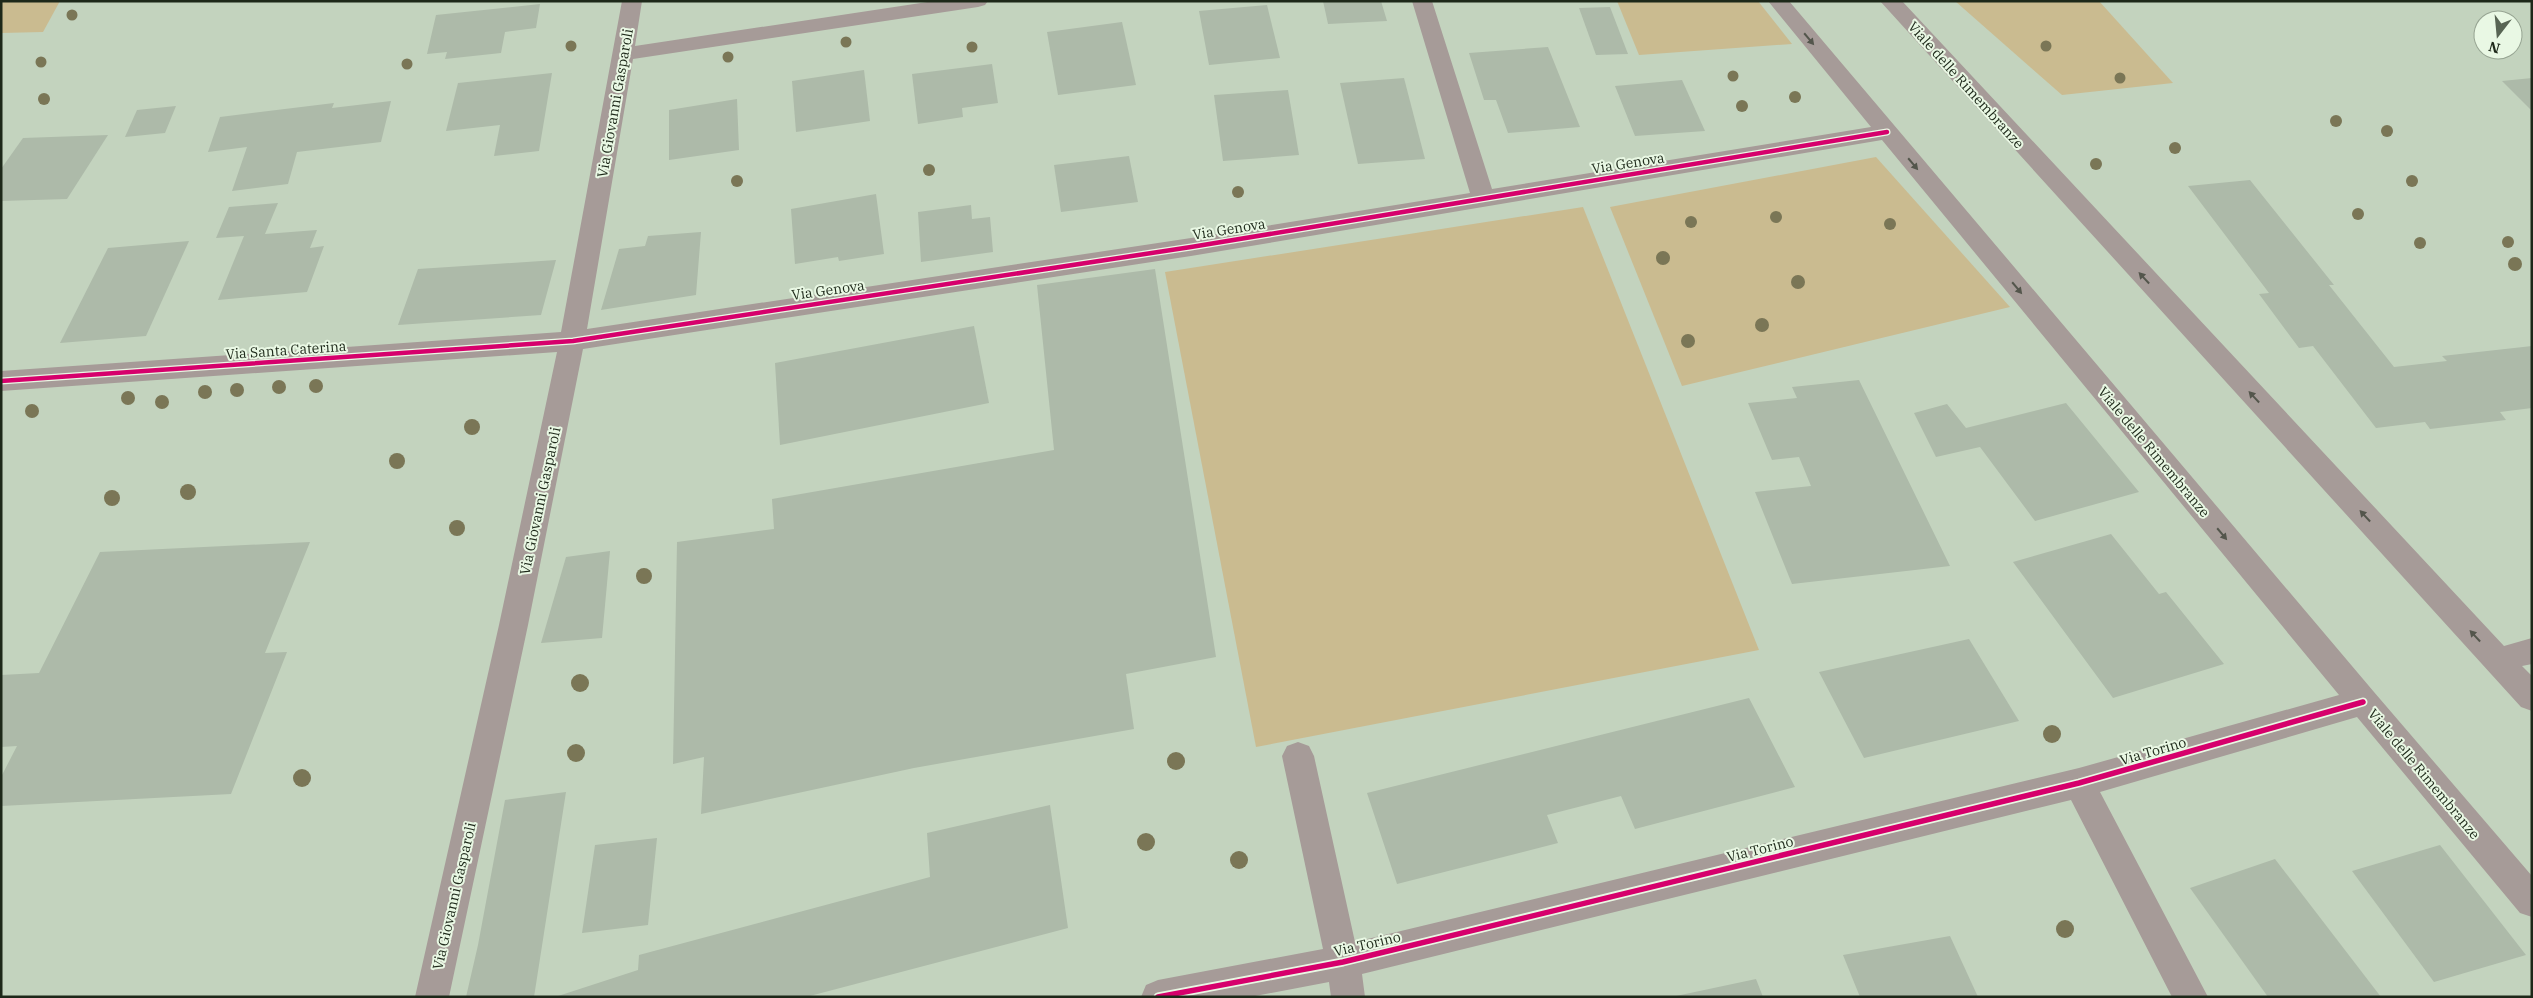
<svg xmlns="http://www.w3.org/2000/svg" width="2533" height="998" viewBox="0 0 2533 998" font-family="'IBM Plex Serif',serif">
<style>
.green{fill:#cabb90}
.building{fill:#adbaa9}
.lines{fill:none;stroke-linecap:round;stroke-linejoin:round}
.minor{fill:#a69b98;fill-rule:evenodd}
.cycleway-far1-casing{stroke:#e9f8e4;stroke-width:7}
.cycleway-casing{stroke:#e9f8e4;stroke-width:9}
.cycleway-far1{stroke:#d6006c;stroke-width:4.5}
.cycleway{stroke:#d6006c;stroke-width:5.5}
.tree{fill:#7a7656}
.oneway{fill:#54564c}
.labels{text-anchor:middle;stroke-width:4;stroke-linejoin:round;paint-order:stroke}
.street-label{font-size:14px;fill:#1d2819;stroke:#e9f8e4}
</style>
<rect width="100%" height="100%" fill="#c3d3be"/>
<!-- green -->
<g class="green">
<polygon points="1,1 60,1 43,32 1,33"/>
<polygon points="1617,1 1758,1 1792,44 1639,55"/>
<polygon points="1955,1 2099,1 2173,83 2062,95"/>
<polygon points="1876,157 2010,307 1682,386 1610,207"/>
<polygon points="1583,207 1759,650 1256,747 1165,272"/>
</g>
<!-- building -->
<g class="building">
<polygon points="1323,1 1381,1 1387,21 1328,24"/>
<polygon points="540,4 536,28 505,32 501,53 445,59 447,52 427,54 436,15"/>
<polygon points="1267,5 1280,58 1209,65 1199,11"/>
<polygon points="1610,7 1628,54 1596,55 1579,8"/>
<polygon points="1122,22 1136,85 1058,95 1047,32"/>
<polygon points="1548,47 1580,127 1508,133 1496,100 1484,100 1469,53"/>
<polygon points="992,64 998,103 962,108 963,117 918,124 912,74"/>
<polygon points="864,70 870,121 796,132 792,81"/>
<polygon points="552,73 539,151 494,156 500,125 446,131 458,83"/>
<polygon points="1404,78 1425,159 1358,164 1340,83"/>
<polygon points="2532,78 2532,111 2502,81"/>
<polygon points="1682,80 1705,131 1635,136 1615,86"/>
<polygon points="1288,90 1299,155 1223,161 1214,95"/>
<polygon points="737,99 739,150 669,160 669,110"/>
<polygon points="391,101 381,142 297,152 288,184 232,191 247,147 208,152 220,117 334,103 332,108"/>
<polygon points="176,106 165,133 125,137 137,110"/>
<polygon points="108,135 67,199 1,201 1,169 23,138"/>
<polygon points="1129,156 1138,202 1061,212 1054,165"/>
<polygon points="2250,180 2334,285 2329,285 2394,367 2447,361 2442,356 2532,346 2532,408 2500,412 2506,420 2430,429 2425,422 2376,428 2313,346 2299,348 2259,294 2269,293 2188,186"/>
<polygon points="876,194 884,254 839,261 838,257 795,264 791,209"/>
<polygon points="278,203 265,234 317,230 310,248 324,246 307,292 218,300 244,236 216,238 229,207"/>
<polygon points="971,205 972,219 990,217 993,252 921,262 918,212"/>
<polygon points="701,232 696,295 601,310 619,249 645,246 648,236"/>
<polygon points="189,241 146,336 60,343 108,248"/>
<polygon points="556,260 541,315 398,325 418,269"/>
<polygon points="1155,269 1216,657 1126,674 1134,729 914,768 701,814 704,757 673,764 677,542 774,529 772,499 1054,450 1037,285"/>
<polygon points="974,326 989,403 780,445 775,363"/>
<polygon points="1859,380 1950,566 1792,584 1755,492 1811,486 1799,457 1772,460 1748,403 1797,398 1792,387"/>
<polygon points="2066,403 2139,492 2035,521 1980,447 1936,457 1914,413 1947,404 1966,428"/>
<polygon points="2111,534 2159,594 2166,592 2224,664 2113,698 2013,562"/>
<polygon points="310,542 265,653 287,652 231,794 1,806 1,777 17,746 1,747 1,675 39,673 100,552"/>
<polygon points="610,551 602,638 541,643 566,557"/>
<polygon points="1969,639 2019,721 1864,758 1819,672"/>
<polygon points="1749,698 1795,787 1635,829 1621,796 1547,815 1558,843 1397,884 1367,793"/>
<polygon points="566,792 534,997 466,997 478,945 505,800"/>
<polygon points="1050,805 1068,928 806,997 555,997 638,970 639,955 930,877 927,833"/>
<polygon points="657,838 648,925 582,933 595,845"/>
<polygon points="2440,845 2526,955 2434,982 2352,871"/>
<polygon points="2275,859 2381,997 2268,997 2190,888"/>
<polygon points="1950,936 1978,997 1860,997 1843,955"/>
<polygon points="1756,979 1763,997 1676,997 1676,996"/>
</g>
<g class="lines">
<!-- minor -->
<g class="minor">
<polygon points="622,1 642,1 635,46 934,1 988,1 985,5 978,7 633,59 587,329 1191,238 1470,193 1412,1 1432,1 1492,189 1871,127 1768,1 1789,1 2374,692 2532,876 2532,917 2520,913 2357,717 2100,792 2208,997 2172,997 2071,800 1362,974 1365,997 1331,997 1329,982 1250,997 1141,997 1146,985 1158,980 1323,949 1282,756 1287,746 1298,742 1309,746 1314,756 1355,942 2079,768 2339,695 1882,140 1191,256 583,349 528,625 449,997 415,997 499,625 557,352 1,391 1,371 561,332"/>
<polygon points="1880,1 1902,1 2504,646 2532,638 2532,664 2522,666 2532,676 2532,711 2521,707"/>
</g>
<defs>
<polyline id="cycleway-far1" points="1,381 573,341 1191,247 1887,132"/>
<polyline id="cycleway" points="1158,997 1343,962 2079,783 2363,702"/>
</defs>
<!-- cycleway-far1 casing -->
<use href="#cycleway-far1" class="cycleway-far1-casing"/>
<!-- cycleway casing -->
<use href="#cycleway" class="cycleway-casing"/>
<!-- cycleway-far1 -->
<use href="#cycleway-far1" class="cycleway-far1"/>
<!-- cycleway -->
<use href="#cycleway" class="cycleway"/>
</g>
<!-- trees -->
<g class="tree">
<circle cx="72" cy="15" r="5.5"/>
<circle cx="846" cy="42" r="5.5"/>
<circle cx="571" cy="46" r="5.5"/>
<circle cx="2046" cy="46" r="5.5"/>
<circle cx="972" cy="47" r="5.5"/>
<circle cx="728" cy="57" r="5.5"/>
<circle cx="41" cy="62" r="5.5"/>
<circle cx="407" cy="64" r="5.5"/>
<circle cx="1733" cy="76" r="5.5"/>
<circle cx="2120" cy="78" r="5.5"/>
<circle cx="1795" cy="97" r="6"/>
<circle cx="44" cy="99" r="6"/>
<circle cx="1742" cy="106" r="6"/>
<circle cx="2336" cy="121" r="6"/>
<circle cx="2387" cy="131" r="6"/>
<circle cx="2175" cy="148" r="6"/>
<circle cx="2096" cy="164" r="6"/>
<circle cx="929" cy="170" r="6"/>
<circle cx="737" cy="181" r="6"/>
<circle cx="2412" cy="181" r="6"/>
<circle cx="1238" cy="192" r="6"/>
<circle cx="2358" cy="214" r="6"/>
<circle cx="1776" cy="217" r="6"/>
<circle cx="1691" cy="222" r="6"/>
<circle cx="1890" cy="224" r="6"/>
<circle cx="2508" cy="242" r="6"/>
<circle cx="2420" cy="243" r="6"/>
<circle cx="1663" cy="258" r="7"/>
<circle cx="2515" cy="264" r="7"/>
<circle cx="1798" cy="282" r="7"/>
<circle cx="1762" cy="325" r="7"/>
<circle cx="1688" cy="341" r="7"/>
<circle cx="316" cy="386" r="7"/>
<circle cx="279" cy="387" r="7"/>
<circle cx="237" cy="390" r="7"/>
<circle cx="205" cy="392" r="7"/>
<circle cx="128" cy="398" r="7"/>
<circle cx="162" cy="402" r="7"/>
<circle cx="32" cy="411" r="7"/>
<circle cx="472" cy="427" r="8"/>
<circle cx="397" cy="461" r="8"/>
<circle cx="188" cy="492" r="8"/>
<circle cx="112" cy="498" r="8"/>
<circle cx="457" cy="528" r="8"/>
<circle cx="644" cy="576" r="8"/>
<circle cx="580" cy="683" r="9"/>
<circle cx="2052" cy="734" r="9"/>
<circle cx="576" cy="753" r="9"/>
<circle cx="1176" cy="761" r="9"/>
<circle cx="302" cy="778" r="9"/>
<circle cx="1146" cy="842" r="9"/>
<circle cx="1239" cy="860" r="9"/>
<circle cx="2065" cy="929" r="9"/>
</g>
<!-- one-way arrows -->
<defs><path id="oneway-solid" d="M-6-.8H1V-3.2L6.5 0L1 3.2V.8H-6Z" transform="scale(1.25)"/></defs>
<g class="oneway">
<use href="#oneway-solid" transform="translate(1809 39) rotate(50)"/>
<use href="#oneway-solid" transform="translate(1913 164) rotate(50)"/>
<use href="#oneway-solid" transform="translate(2144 278) rotate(-133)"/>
<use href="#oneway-solid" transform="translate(2017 288) rotate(50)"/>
<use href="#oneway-solid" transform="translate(2254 397) rotate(-133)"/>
<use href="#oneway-solid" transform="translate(2365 516) rotate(-133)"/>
<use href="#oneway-solid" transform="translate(2222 534) rotate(50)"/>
<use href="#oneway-solid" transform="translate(2475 636) rotate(-133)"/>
</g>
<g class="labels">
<!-- street labels -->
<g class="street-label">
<text transform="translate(1966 85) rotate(48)" y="5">Viale delle Rimembranze</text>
<text transform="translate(615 103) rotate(-80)" y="5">Via Giovanni Gasparoli</text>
<text transform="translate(1628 163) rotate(-9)" y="5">Via Genova</text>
<text transform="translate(1229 229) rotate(-9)" y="5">Via Genova</text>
<text transform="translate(828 290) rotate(-8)" y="5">Via Genova</text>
<text transform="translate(286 350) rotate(-4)" y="5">Via Santa Caterina</text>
<text transform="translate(2154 452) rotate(50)" y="5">Viale delle Rimembranze</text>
<text transform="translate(540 501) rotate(-78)" y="5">Via Giovanni Gasparoli</text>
<text transform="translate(2153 751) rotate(-16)" y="5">Via Torino</text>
<text transform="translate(2424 774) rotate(50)" y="5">Viale delle Rimembranze</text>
<text transform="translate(1760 849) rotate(-14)" y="5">Via Torino</text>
<text transform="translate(454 896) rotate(-77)" y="5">Via Giovanni Gasparoli</text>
<text transform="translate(1367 944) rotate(-13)" y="5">Via Torino</text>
</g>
</g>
<!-- border -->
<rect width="2533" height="998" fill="none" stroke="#1d2819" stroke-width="5"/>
<!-- north arrow -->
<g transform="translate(2498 35) rotate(196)"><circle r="24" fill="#e9f8e4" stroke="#97a593"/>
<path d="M0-4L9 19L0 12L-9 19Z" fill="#576453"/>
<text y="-8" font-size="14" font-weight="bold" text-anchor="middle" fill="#1d2819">N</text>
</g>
</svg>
